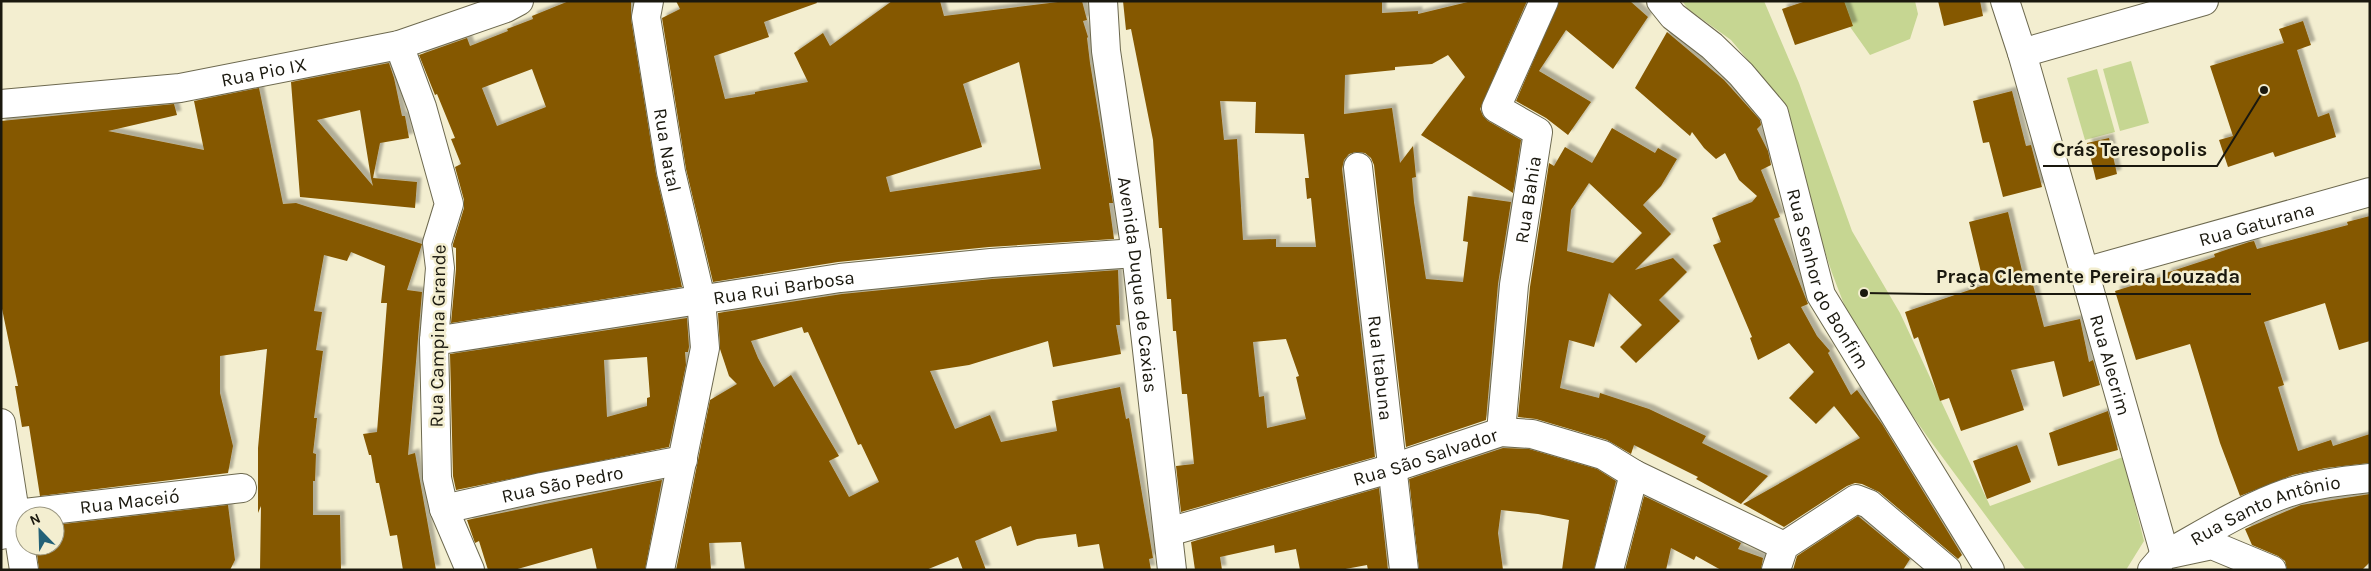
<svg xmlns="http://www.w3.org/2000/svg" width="2371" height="571" viewBox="0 0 2371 571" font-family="Karla,sans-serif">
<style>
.green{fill:#c6d692}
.building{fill:#855801;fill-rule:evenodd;filter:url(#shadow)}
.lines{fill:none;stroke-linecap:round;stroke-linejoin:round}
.minor-casing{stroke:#6d694f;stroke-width:30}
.minor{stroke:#fff;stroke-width:28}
.labels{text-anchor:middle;stroke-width:5;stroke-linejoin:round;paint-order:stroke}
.street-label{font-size:19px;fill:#1a180e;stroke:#f3eed0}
.leader{fill:none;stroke:#1a180e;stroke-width:2}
.callout-dot{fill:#1a180e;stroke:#f3eed0;stroke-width:2}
.callout-label{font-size:20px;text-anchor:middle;font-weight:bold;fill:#1a180e;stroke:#f3eed0;stroke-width:5;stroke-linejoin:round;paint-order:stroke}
</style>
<defs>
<filter id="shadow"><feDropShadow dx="4.5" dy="-4.5" stdDeviation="1" flood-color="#0004"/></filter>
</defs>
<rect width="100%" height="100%" fill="#f3eed0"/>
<!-- green -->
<g class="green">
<polygon points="1682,1 1764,1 1799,83 1852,231 1900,313 1990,506 2123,457 2144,541 2126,570 2026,570 1929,439 1855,333 1832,273 1812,212 1788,108 1731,40 1688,9"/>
<polygon points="1805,1 1915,1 1918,14 1910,39 1870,55 1848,24"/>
<polygon points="2131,61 2149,123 2120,131 2103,69"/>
<polygon points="2097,69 2115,132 2085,140 2067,78"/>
</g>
<!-- building -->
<g class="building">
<path d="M569,1H631V19L656,174L682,287L451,323L456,269V248L453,247V244L464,208V200L455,167L461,164L451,139L455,138L437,94L435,95L419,55L467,38L470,46L508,31L507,29L533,19L532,16ZM532,69L546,107L497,126L482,88Z"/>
<path d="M676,1H816L817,3L764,22L769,37L714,56L725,99L755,94V92L808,82L794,53L823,33L830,46L892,1H940L944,16L1066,1H1082L1087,20L1083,21L1088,37L1087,38L1090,63L1113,203H1109L1114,239L989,247L838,262L713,282L686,169L662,18L680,9ZM1019,62L1041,169L890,192L886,177L982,147L963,84Z"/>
<path d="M1123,1H1382V13L1418,11V14L1472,1H1527L1480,109L1483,116L1488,121L1521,140L1513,193L1421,135L1465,77L1448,55L1432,64L1395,67V70L1345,75L1344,114L1392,108L1400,163L1413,146L1416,177L1412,178L1414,202L1426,279L1463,282L1468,242L1463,241L1468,196L1511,202L1498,284L1486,420L1406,447L1374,165L1371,158L1365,153L1356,152L1349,154L1344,160L1342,169L1375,457L1181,512L1176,466L1194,464L1187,394H1182L1176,331H1173L1171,299H1167L1162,228H1159L1153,140L1131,29L1126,30ZM1220,101L1256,102L1255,133L1304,134L1309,178H1305L1307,199L1311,198L1316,247H1276V239L1243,240L1237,139L1224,140ZM1286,339L1299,376L1296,377L1306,419L1267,428L1264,396L1259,397L1253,342Z"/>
<polygon points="1559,1 1630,1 1648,17 1613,69 1566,30 1539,71 1591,102 1568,135 1546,118 1516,101"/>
<polygon points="1806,1 1844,1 1853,26 1795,45 1782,9"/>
<polygon points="1938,1 1980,1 1983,16 1944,26"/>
<polygon points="2303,21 2311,45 2297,50 2318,117 2329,113 2336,137 2275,157 2273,152 2228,167 2219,140 2233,136 2210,66 2284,43 2279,29"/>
<polygon points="1667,32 1724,80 1760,120 1761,125 1757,129 1768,151 1771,165 1761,170 1780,217 1774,219 1808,304 1801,307 1817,336 1830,351 1828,353 1851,395 1857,390 1882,424 1962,555 1958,559 1879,492 1862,484 1855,483 1847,486 1784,527 1743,504 1860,438 1834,406 1816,424 1789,398 1814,372 1789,343 1758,360 1750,338 1752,337 1713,245 1721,242 1712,218 1752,202 1757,196 1739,180 1725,153 1716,159 1704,148 1692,132 1690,136 1635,88"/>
<path d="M389,63L394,78L402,116H405L409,138L380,143L373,178L417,182L415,208L300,197L291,82ZM360,110L371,178L373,186L317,120Z"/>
<polygon points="259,88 283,204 296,203 422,244 407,290 422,292 408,455 415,453 436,570 403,570 397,535 390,536 379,483 376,483 371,455 369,455 363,434 377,432 387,303 381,303 385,266 351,252 347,261 324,255 314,311 322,312 316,350 323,351 314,418 317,418 313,453 316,454 315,481 313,481 313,515 340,515 341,570 260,570 261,506 258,513 258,448 267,349 220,356 220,393 233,446 228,473 40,496 29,426 22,427 15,386 18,386 1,304 1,121 174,104 177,115 108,131 204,150 194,101"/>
<polygon points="2012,91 2026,146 2031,145 2042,187 2003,197 1989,142 1983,143 1973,101"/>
<path d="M1612,128L1655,153L1658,148L1677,159L1661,186L1643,205L1671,234L1635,270L1673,258L1687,272L1659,300L1680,321L1636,363L1620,347L1642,325L1609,293L1594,347L1569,340L1560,388L1599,398L1600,393L1649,409L1706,436L1702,443L1768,476L1741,504L1696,479L1698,477L1634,445L1631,454L1607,440L1536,419L1518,417L1530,287L1549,163L1554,166L1565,147L1592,163ZM1589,183L1642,233L1613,263L1567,251L1571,210Z"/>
<polygon points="2109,138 2117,174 2096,180 2087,143"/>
<polygon points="2008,212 2024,279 2031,277 2044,327 2080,319 2089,362 2093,360 2100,385 2063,397 2054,361 2011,370 2024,410 1961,431 1949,398 1940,401 1918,337 1914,339 1905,312 1984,285 1969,222"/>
<polygon points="2370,216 2370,341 2339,350 2325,303 2264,322 2284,385 2278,387 2298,451 2331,440 2333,446 2370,434 2370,463 2326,468 2293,475 2240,496 2220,443 2190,344 2136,360 2115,291 2167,275 2166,273 2215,257 2214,254 2249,242 2254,241 2257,249 2348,225 2347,222"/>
<path d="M1118,270L1120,325H1116L1121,354L1053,367L1048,341L969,365L930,371L955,429L990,415L1001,442L1057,431L1052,401L1120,387L1126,419L1129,418L1153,558L1149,559L1151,570H1104L1099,544L1078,547L1076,534L1037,539L1017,546L1011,526L975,541L986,570H963L958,557L926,570H745L741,542L709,543L711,570H676L710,400L737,384L729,376L720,349L718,313L842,294L992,279ZM802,327L804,333L808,332L858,445L861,444L879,482L849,497L829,461L839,456L791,375L774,387L758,358L751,341Z"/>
<path d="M687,318L689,347L688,352H685L686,365L669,447L456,490L453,476L450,354ZM647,357L650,397L647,398V406L607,417L604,360Z"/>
<polygon points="2108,411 2118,450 2058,466 2049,433"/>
<polygon points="2017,445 2031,482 1987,499 1973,461"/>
<polygon points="1503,448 1529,449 1597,469 1616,481 1594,570 1562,570 1569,520 1538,514 1501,510 1498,533 1503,570 1419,570 1409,479"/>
<polygon points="662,480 645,570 597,570 592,548 514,570 488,570 479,541 475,543 467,520"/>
<polygon points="1379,488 1388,570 1368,570 1367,565 1340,570 1300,570 1296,549 1275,553 1274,545 1220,557 1222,570 1195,570 1191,542"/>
<polygon points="2370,494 2370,562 2362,570 2287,570 2285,561 2278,556 2252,545 2245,529 2301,505"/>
<polygon points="1644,496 1741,543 1738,549 1763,558 1761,570 1721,570 1696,556 1694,560 1671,548 1666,570 1625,570"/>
<polygon points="228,505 235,560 230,570 39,570 36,546 55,546 55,525"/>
<polygon points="1858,516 1910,559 1903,570 1793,570 1797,556"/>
</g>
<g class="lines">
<defs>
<g id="minor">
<path id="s1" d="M649,1L646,17L671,172L701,299L705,348L660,570"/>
<path id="s2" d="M1103,1L1106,51L1136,253L1172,570"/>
<path id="s3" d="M1661,1L1673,16L1712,46L1741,74L1774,113L1821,295L1990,570"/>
<path id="s4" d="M2005,1L2022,53L2165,555"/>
<polyline points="399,45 422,107 449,204 437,243 440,268 434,341 437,478 444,509 470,570"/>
<polyline points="2022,53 2204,1"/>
<path id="s5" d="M1,104L180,88L399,45L506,8L519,1"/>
<path id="s6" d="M1358,167L1404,570"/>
<path id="s7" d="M2084,272L2370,192"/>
<path id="s8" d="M434,341L840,278L991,263L1136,253"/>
<polyline points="1,423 24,570"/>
<path id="s9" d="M1501,432L1514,285L1538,132L1496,108L1544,1"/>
<path id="s10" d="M444,509L542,487L683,460"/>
<path id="s11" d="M1168,532L1393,468L1501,432L1532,434L1603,455L1634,474L1784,546"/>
<path id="s12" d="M1,535L16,514L242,488"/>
<path id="s13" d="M2165,555C2205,533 2244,508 2287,493C2314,484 2342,481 2370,478"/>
<polyline points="1609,570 1634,474"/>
<polyline points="1776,570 1784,546 1856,499 1869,504 1947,570"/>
<polyline points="2152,570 2165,555 2212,545 2272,570"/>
</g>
</defs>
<!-- minor casing -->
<use href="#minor" class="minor-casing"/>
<!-- minor -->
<use href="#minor" class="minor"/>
</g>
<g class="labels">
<!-- street labels -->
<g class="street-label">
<text dy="7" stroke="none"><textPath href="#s5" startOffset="265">Rua Pio IX</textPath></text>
<text dy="7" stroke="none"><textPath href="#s1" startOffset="151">Rua Natal</textPath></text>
<text dy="7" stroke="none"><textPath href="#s9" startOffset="234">Rua Bahia</textPath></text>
<text dy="7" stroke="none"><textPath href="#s7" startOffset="179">Rua Gaturana</textPath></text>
<text dy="7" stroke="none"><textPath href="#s3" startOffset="335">Rua Senhor do Bonfim</textPath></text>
<text dy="7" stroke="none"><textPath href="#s2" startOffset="286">Avenida Duque de Caxias</textPath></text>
<text dy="7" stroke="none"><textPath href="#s8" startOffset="354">Rua Rui Barbosa</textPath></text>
<text transform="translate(437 336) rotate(-89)" y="7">Rua Campina Grande</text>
<text dy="7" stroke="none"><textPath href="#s4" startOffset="379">Rua Alecrim</textPath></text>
<text dy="7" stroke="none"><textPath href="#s6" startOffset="202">Rua Itabuna</textPath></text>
<text dy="7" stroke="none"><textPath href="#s11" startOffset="268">Rua São Salvador</textPath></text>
<text dy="7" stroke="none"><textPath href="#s10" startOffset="121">Rua São Pedro</textPath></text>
<text dy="7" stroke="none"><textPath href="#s12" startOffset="140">Rua Maceió</textPath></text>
<text dy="7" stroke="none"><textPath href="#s13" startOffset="111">Rua Santo Antônio</textPath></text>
</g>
</g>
<!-- callouts -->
<path class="leader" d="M2264 90L2217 166H2043M1864 293L1926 294H2251"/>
<g class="callout-dot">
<circle cx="2264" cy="90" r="5"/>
<circle cx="1864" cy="293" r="5"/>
</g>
<g class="callout-label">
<text x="2130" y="156">Crás Teresopolis</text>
<text x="2088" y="283">Praça Clemente Pereira Louzada</text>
</g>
<!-- border -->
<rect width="2371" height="571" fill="none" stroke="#1a180e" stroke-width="5"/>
<!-- north arrow -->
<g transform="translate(40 531) rotate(337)"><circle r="24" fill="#f3eed0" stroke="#9c9882"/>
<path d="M0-4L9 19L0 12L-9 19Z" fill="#236177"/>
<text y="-8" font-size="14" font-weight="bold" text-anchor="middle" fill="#1a180e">N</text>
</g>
</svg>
